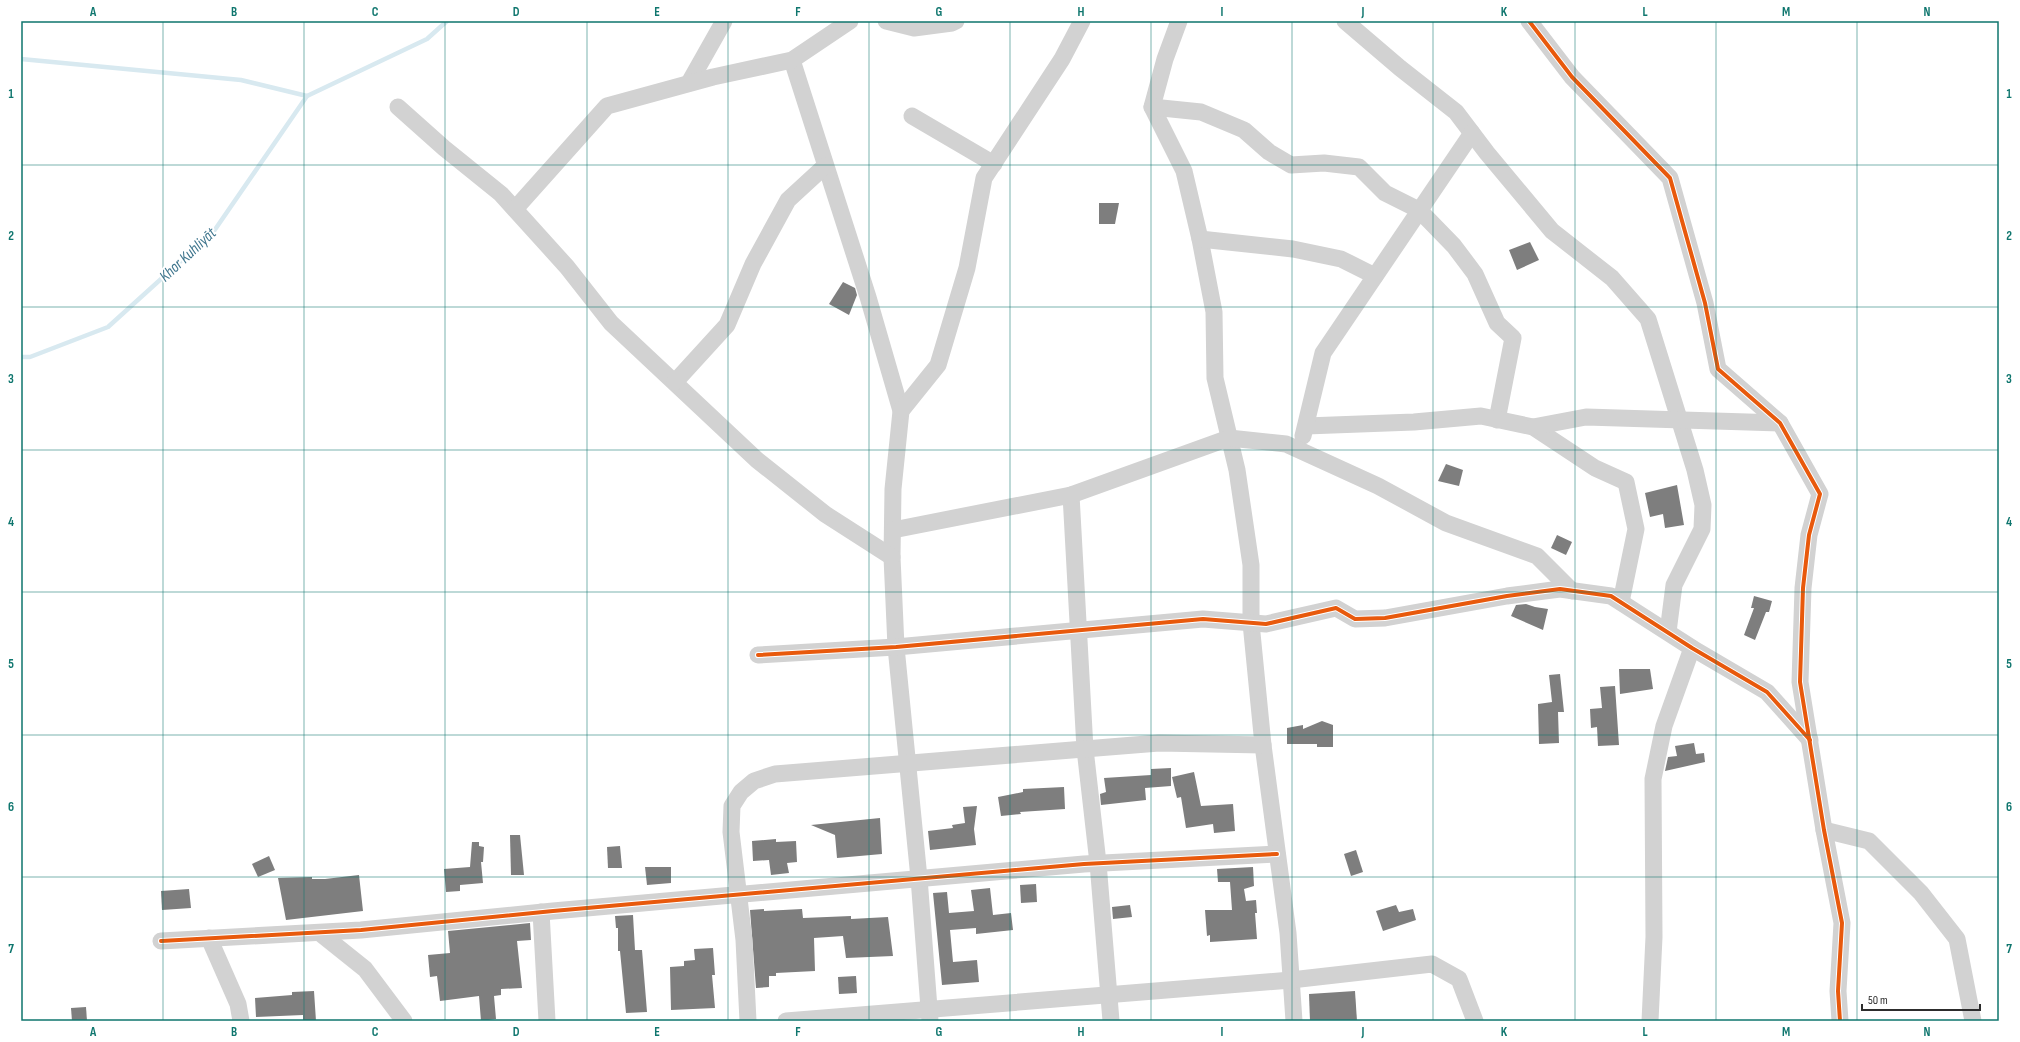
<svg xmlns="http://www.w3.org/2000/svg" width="2020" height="1042" viewBox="0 0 2020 1042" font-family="'Sofia Sans Condensed',sans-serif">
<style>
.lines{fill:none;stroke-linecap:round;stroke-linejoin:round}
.stream{stroke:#d8e9f0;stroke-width:4.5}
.building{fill:#7e7e7e}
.minor{stroke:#d2d2d2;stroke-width:17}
.cycleway-casing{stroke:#fff;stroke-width:6}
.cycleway{stroke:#e8590c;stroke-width:4}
.grid{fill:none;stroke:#0f766e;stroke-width:1;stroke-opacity:0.55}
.labels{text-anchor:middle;stroke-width:4;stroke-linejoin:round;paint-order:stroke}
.water-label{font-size:16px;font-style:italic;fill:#3e758d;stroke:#fff}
.neatline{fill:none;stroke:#0f766e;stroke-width:1.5}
.grid-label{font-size:13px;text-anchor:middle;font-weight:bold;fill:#0f766e}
</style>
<rect width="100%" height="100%" fill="#fff"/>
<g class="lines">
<!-- stream -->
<g class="stream">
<polyline points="21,59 241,80 307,96"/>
<polyline points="21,357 30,357 108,327 214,231 307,96 427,39 447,21"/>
</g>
</g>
<!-- building -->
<g class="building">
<polygon points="1099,203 1119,203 1115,224 1099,224"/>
<polygon points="1530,242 1539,260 1517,270 1509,250"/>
<polygon points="843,282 855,288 857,295 849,315 829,304"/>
<polygon points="1446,464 1463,470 1459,486 1438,481"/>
<polygon points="1677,485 1684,525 1665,528 1663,514 1650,517 1645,493"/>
<polygon points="1557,535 1572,542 1566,555 1551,548"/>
<polygon points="1754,596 1772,601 1769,612 1766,612 1755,640 1744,635 1754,608 1751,608"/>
<polygon points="1526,604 1535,607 1548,609 1543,630 1511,616 1516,605"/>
<polygon points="1619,669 1650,669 1653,689 1620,694"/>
<polygon points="1560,674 1564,712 1558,712 1559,743 1539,744 1538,704 1552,702 1549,675"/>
<polygon points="1615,686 1619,745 1598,746 1597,727 1591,728 1590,709 1602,708 1600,687"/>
<polygon points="1322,721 1333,725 1333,747 1317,747 1317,744 1287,744 1287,728 1303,725 1303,729"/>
<polygon points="1694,743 1696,754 1704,753 1705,762 1665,771 1668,757 1677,756 1675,746"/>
<polygon points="1171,768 1171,786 1145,788 1146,800 1101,805 1100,794 1106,792 1104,778 1151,775 1151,769"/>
<polygon points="1194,772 1201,806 1233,804 1235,831 1214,833 1213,824 1186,828 1181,797 1177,798 1172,777"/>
<polygon points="1064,787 1065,809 1020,812 1021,814 1001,816 998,797 1023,792 1023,789"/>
<polygon points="977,806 974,829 976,845 930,850 928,831 953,828 952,825 965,823 963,807"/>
<polygon points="880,818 882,854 837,858 835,835 811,825"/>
<polygon points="510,835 520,835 524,875 511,875"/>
<polygon points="776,839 776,842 796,841 797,862 787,863 789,873 771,875 769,860 753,861 752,841"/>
<polygon points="472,842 479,842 479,846 484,847 483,862 481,862 483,883 460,885 460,891 446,892 444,869 470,867"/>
<polygon points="620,846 622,868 608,868 607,847"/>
<polygon points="1356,850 1363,872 1351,876 1344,854"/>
<polygon points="269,856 275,870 258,877 252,864"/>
<polygon points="645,867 671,867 671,883 647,885"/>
<polygon points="1253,867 1254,886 1244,889 1246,901 1256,900 1257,913 1255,913 1257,939 1210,942 1210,935 1207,936 1205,910 1232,910 1230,882 1218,882 1217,869"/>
<polygon points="359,875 363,911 286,920 278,878 312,877 312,879 325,879"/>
<polygon points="1036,884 1037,902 1021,903 1020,885"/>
<polygon points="990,888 993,915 1011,913 1013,930 976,934 976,928 950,930 953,962 977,960 979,982 942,985 933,893 947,892 949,913 974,911 971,890"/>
<polygon points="189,889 191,908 162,910 161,891"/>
<polygon points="1130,905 1132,917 1113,919 1112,907"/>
<polygon points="1396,905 1399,912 1413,909 1416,920 1383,931 1376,911"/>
<polygon points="764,909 764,911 802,909 803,918 851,916 851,919 888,917 893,956 846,958 843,936 814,938 815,971 776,973 776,976 769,976 769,987 756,988 750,910"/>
<polygon points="633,915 635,950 642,950 647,1012 626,1013 620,951 618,951 618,928 616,928 615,916"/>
<polygon points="530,923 531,940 517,941 522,988 501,989 501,995 494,996 496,1019 481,1021 479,996 440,1001 437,976 430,977 428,955 450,953 448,931"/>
<polygon points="713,948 715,975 712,975 715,1008 671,1010 670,967 684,966 684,961 695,960 694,949"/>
<polygon points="856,976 857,993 839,994 838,977"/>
<polygon points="314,991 316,1021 303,1021 303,1015 256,1017 255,998 292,995 292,992"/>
<polygon points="1355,991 1357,1021 1310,1021 1309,994"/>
<polygon points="86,1007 87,1021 72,1021 71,1008"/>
</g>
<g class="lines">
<!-- minor -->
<g class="minor">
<polyline points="886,21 914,28 952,23 956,21"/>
<polyline points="1179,21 1165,59 1152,107 1184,171 1200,239 1214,312 1215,378 1237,470 1251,565 1251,623 1263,745 1288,933 1294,1021"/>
<polyline points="1345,21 1400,68 1456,112 1487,153 1552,231 1612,278 1648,319 1695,470 1703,505 1702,529 1674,585 1668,632"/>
<polyline points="1529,21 1572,77 1670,178 1705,303 1718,369 1780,423 1820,494 1809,535 1803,588 1800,682 1824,830 1842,923 1838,991 1840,1021"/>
<polyline points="792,60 868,297 901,411 893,489 892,557 896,647 919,878 930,1021"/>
<polyline points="689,83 724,21"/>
<polyline points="398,107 444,148 501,194 567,267 611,323 757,460 825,514 892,557"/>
<polyline points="1152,107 1201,112 1244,130 1269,152 1291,165 1324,163 1359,167 1385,193 1419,210 1454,246 1475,274 1497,323 1513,338 1497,420"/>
<polyline points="912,116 994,164"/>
<polyline points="515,209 607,106 713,77 792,60 850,21"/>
<polyline points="1200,239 1293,249 1341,259 1375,276"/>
<polyline points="675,382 727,325 753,264 788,200 825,166"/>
<polyline points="901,411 938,365 967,268 984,178 1062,59 1082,21"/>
<polyline points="1306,426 1414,422 1481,416 1533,427 1595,468 1626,482 1636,529 1621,602"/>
<polyline points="1533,427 1586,417 1780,423"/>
<polyline points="1303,436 1323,353 1472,133"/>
<polyline points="1071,495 1085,749 1098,863 1111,1021"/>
<polyline points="893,530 1071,495 1229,438 1286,444 1378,486 1446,523 1537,556 1572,591"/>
<polyline points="758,655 896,647 1203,619 1266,624 1336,608 1355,619 1385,618 1507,596 1560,589 1611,596 1692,648 1767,692 1810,740"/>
<polyline points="1824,830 1869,841 1921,893 1957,939 1973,1021"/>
<polyline points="541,912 547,1021"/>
<polyline points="320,933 365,969 404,1021"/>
<polyline points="209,938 238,1004 241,1021"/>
<polyline points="161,941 361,930 553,911 1084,864 1277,854"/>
<polyline points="748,1021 744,940 731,832 732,806 741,792 754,781 775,774 1159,743 1263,745"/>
<polyline points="786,1021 1291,980 1432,964 1459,979 1475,1021"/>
<polyline points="1650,1021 1654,937 1653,779 1664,726 1692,648"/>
</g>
<defs>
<g id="cycleway">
<polyline points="1529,21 1572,77 1670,178 1705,303 1718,369 1780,423 1820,494 1809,535 1803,588 1800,682 1824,830 1842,923 1838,991 1840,1021"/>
<polyline points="758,655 896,647 1203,619 1266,624 1336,608 1355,619 1385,618 1507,596 1560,589 1611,596 1692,648 1767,692 1810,740"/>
<polyline points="161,941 361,930 553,911 1084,864 1277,854"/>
</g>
</defs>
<!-- cycleway casing -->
<use href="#cycleway" class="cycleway-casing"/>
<!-- cycleway -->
<use href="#cycleway" class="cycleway"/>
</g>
<!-- grid -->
<path class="grid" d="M163,21V1021M304,21V1021M445,21V1021M587,21V1021M728,21V1021M869,21V1021M1010,21V1021M1151,21V1021M1292,21V1021M1433,21V1021M1575,21V1021M1716,21V1021M1857,21V1021M21,165H1999M21,307H1999M21,450H1999M21,592H1999M21,735H1999M21,877H1999"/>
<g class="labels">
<!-- water labels -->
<g class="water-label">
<text transform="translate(187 254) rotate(-43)" y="6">Khor Kuhliyāt</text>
</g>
</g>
<!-- border -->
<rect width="2020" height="1042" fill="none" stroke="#ffffff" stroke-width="44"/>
<!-- scale -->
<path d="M1862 1004v6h118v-6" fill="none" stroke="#2d2d2d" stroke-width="2"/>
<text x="1868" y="1004" font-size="12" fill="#2d2d2d" stroke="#ffffff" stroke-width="3" paint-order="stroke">50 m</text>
<rect x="22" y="22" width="1976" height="998" class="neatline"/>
<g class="grid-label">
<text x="93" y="16">A</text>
<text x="234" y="16">B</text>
<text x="375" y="16">C</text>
<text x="516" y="16">D</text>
<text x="657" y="16">E</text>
<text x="798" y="16">F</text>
<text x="939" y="16">G</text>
<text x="1081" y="16">H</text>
<text x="1222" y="16">I</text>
<text x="1363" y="16">J</text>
<text x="1504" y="16">K</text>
<text x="1645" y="16">L</text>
<text x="1786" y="16">M</text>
<text x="1927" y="16">N</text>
<text x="11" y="98">1</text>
<text x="2009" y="98">1</text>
<text x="11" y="240">2</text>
<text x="2009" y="240">2</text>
<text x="11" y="383">3</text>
<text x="2009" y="383">3</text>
<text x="11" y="526">4</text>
<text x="2009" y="526">4</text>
<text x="11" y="668">5</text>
<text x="2009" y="668">5</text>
<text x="11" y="811">6</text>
<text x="2009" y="811">6</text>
<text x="11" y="953">7</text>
<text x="2009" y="953">7</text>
<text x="93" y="1036">A</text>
<text x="234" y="1036">B</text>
<text x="375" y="1036">C</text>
<text x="516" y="1036">D</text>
<text x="657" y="1036">E</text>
<text x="798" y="1036">F</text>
<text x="939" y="1036">G</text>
<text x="1081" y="1036">H</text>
<text x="1222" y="1036">I</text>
<text x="1363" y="1036">J</text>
<text x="1504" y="1036">K</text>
<text x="1645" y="1036">L</text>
<text x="1786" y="1036">M</text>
<text x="1927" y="1036">N</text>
</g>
</svg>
